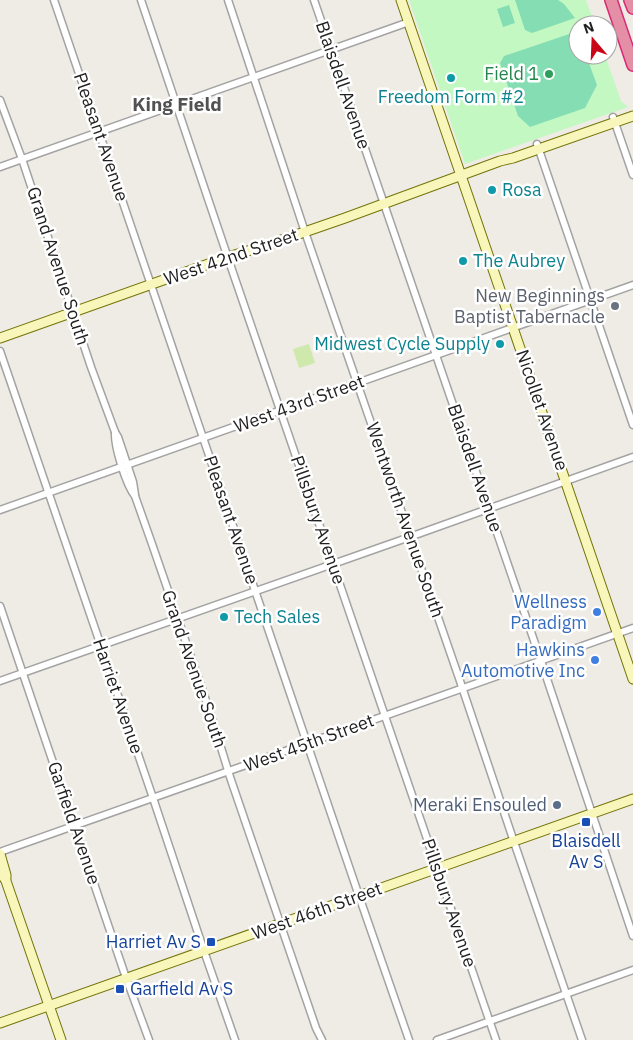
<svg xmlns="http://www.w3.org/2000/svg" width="633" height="1040" viewBox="0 0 633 1040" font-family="'IBM Plex Sans',sans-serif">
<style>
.grass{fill:#cfe8ac}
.park{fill:#c4f8c3}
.pitch{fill:#85ddb3}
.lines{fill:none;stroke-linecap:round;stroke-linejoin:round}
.street-casing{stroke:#a3a3a3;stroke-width:9}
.secondary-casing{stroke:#737407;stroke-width:11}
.highway-casing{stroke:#d72974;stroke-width:14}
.street{stroke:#fff;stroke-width:6}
.secondary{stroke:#f8f6bb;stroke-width:9}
.highway{stroke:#e58fa7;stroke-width:11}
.leisure-dot{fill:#2e9e5b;stroke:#fff;stroke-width:2}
.culture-dot{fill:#0f9aa8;stroke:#fff;stroke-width:2}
.worship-dot{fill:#6b7280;stroke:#fff;stroke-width:2}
.shop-dot{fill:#3f7fe0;stroke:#fff;stroke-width:2}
.service-dot{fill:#5c6f8a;stroke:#fff;stroke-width:2}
.transit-dot{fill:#1a4fb4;stroke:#fff;stroke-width:2}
.labels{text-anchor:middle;stroke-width:5;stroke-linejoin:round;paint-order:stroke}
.leisure-label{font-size:18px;fill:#27864d;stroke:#fff;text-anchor:end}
.street-label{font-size:18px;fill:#1f1f1f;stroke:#fff}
.culture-label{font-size:18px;fill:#0d838f;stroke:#fff;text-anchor:start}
.worship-label{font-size:18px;fill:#5b616d;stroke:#fff;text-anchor:end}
.shop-label{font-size:18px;fill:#366cbe;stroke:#fff;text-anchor:end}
.service-label{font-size:18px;fill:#4e5e75;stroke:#fff;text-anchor:end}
.transit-label{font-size:18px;fill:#164399;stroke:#fff}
.neighbourhood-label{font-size:19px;font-weight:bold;fill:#525252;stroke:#fff}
</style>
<rect width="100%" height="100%" fill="#efebe5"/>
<!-- grass -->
<polygon class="grass" points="309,344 315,363 299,368 293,349"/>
<!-- park -->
<polygon class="park" points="409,0 586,0 595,25 578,25 578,55 605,55 621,101 628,107 465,164"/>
<!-- pitch -->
<g class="pitch">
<polygon points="515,0 558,0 564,4 575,18 532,33 525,30"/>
<polygon points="509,5 515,23 503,27 497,9"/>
<polygon points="578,31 578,55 586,55 597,85 585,108 530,127 518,116 500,63 504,56"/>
</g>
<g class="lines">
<defs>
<g id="street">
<polyline points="54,0 359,896 409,1040"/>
<polyline points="141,0 230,264 496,1040"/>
<polyline points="228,0 305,232 460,681 514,842 582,1040"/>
<polyline points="314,0 541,661 633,936"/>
<polyline points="0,100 22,159 91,367 115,432 118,437 133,482 135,495"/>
<polyline points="613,117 633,175"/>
<polyline points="537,144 633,425"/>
<polyline points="0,167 409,22"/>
<polyline points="0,351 153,798 204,951 235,1040"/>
<path d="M115,432C114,446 126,485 135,496L152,544L211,715L230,777L316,1028L322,1040"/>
<polyline points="0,510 633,285"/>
<polyline points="0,606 124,972 149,1040"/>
<polyline points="0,681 404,539 633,457"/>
<polyline points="0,852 633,628"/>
<polyline points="437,1040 633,970"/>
</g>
<g id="secondary">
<polyline points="401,0 633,679"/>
<polyline points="0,338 228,257 267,245 345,218 500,161 513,158 633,116"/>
<polyline points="0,854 6,875 6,878"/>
<polyline points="0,871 6,881 61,1040"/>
<polyline points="0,1023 633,799"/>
</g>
<g id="highway">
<polyline points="611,0 633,65"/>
<polyline points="630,0 633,8"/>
</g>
</defs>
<!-- street casing -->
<use href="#street" class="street-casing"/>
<!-- secondary casing -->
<use href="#secondary" class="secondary-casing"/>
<!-- highway casing -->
<use href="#highway" class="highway-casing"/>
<!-- street -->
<use href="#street" class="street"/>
<!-- secondary -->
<use href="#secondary" class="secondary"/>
<!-- highway -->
<use href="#highway" class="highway"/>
</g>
<!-- markers -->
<circle class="leisure-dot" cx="549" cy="74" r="5"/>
<g class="culture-dot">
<circle cx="451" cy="78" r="5"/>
<circle cx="492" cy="190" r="5"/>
<circle cx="463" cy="261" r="5"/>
<circle cx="500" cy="344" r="5"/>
<circle cx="224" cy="617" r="5"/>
</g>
<circle class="worship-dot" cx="615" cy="306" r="5"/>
<g class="shop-dot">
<circle cx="597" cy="612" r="5"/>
<circle cx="595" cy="660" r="5"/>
</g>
<circle class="service-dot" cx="557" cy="805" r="5"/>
<g class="transit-dot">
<rect x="581" y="817" width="10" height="10" rx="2.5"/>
<rect x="206" y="937" width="10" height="10" rx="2.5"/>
<rect x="115" y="984" width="10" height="10" rx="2.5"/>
</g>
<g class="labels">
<!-- leisure labels -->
<g class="leisure-label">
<text x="539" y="80">Field 1</text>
</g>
<!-- street labels -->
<g class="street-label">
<text transform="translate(343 85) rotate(71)" y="6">Blaisdell Avenue</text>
<text transform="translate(101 137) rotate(71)" y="6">Pleasant Avenue</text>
<text transform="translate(231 257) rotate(-19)" y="6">West 42nd Street</text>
<text transform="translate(58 266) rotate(72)" y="6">Grand Avenue South</text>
<text transform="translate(299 404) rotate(-20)" y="6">West 43rd Street</text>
<text transform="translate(542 410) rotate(71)" y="6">Nicollet Avenue</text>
<text transform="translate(475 468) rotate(71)" y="6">Blaisdell Avenue</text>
<text transform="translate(231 520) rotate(71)" y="6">Pleasant Avenue</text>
<text transform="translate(318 520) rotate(71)" y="6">Pillsbury Avenue</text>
<text transform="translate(405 520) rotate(71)" y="6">Wentworth Avenue South</text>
<text transform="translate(194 669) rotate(71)" y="6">Grand Avenue South</text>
<text transform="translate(118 696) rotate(71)" y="6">Harriet Avenue</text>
<text transform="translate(309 743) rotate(-20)" y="6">West 45th Street</text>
<text transform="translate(74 823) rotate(71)" y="6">Garfield Avenue</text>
<text transform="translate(449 903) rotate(71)" y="6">Pillsbury Avenue</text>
<text transform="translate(317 911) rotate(-20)" y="6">West 46th Street</text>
</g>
<!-- culture labels -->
<g class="culture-label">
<text x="451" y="103" text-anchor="middle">Freedom Form #2</text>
<text x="502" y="196">Rosa</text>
<text x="473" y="267">The Aubrey</text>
<text x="490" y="350" text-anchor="end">Midwest Cycle Supply</text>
<text x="234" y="623">Tech Sales</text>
</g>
<!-- worship labels -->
<g class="worship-label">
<text x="605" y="302">New Beginnings<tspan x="605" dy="21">Baptist Tabernacle</tspan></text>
</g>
<!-- shop labels -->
<g class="shop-label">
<text x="587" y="608">Wellness<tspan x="587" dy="21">Paradigm</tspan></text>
<text x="585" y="656">Hawkins<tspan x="585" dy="21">Automotive Inc</tspan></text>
</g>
<!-- service labels -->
<g class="service-label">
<text x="547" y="811">Meraki Ensouled</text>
</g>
<!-- transit labels -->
<g class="transit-label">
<text x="586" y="847">Blaisdell<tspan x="586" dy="21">Av S</tspan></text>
<text x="201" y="948" text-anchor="end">Harriet Av S</text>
<text x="130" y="995" text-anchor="start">Garfield Av S</text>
</g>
<!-- neighbourhood labels -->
<g class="neighbourhood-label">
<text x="177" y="111">King Field</text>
</g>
</g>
<!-- north arrow -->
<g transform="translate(593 40) rotate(341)"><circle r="24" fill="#ffffff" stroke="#a5a5a5"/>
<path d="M0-4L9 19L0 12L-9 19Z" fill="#c90517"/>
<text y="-8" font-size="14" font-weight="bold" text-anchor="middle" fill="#1f1f1f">N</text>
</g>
</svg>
